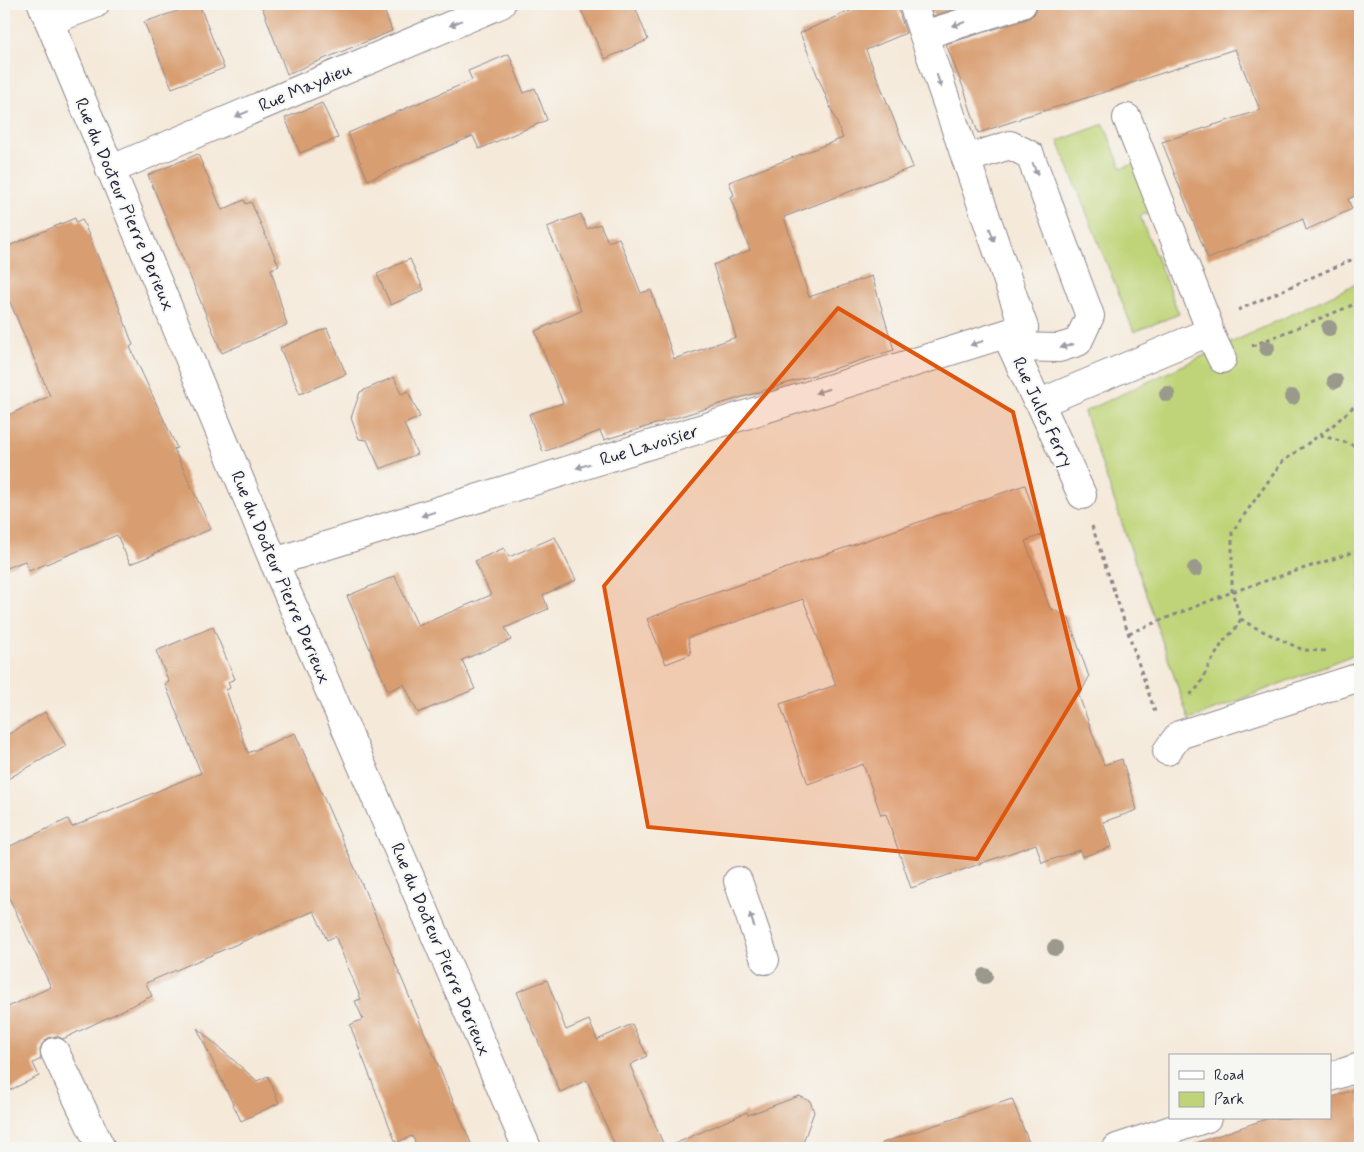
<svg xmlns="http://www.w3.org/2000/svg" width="1364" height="1152" viewBox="0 0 1364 1152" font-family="Mynerve,sans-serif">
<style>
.green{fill:#bfd478;stroke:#707b5a}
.building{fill:#d89d70}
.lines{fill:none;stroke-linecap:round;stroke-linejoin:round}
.minor-casing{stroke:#8c868a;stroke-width:30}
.path{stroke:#8c868a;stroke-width:3;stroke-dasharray:4 4;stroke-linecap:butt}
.minor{stroke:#fff;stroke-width:28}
.tree{fill:#9b998c}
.oneway{fill:#9c9ca7}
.marked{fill:#de560e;fill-opacity:0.2;stroke:#de560e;stroke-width:4;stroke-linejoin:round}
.labels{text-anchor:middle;stroke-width:4;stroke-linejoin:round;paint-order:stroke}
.street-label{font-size:18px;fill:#22223b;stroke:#f6f6f2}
</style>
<rect width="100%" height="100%" fill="#f6f6f2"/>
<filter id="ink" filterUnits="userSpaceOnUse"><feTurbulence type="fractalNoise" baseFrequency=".02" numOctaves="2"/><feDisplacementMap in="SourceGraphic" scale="10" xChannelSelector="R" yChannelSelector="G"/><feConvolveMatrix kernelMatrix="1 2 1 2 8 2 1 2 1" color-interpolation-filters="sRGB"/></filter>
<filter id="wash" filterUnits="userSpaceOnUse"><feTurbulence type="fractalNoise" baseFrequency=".0096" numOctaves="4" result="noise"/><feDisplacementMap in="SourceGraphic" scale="20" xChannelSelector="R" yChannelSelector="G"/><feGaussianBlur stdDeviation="1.12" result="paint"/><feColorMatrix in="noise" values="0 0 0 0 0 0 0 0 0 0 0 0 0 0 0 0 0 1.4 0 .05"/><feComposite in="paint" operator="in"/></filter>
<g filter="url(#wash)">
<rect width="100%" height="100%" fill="#f5e9d9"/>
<!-- green -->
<g class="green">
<polygon points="1104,124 1121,168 1137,163 1156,210 1140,216 1179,314 1134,332 1058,141"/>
<polygon points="1360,282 1360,652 1189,720 1084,412"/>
</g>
<g id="blocks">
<!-- building -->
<g class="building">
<polygon points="199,4 224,68 172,88 144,22"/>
<polygon points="261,4 382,4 392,31 287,74"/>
<polygon points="578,4 634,4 648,40 605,59"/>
<polygon points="866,4 898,4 898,9 906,33 866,50 913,167 784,217 809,297 872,276 894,350 604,440 600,431 543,452 529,414 563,403 535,331 581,311 570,280 547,227 581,214 587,229 600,224 608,242 619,238 641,293 651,290 674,359 736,337 713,265 750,250 730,197 734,195 729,182 843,138 800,33"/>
<polygon points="929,4 971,4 933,16"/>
<polygon points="1037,4 1360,4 1360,194 1348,199 1352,209 1306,230 1303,219 1208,259 1162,142 1260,110 1235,49 1086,98 1020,118 1020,119 978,133 965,92 946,44 1027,19 1034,14 1037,8"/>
<polygon points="509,54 524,93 535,88 547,120 479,149 473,136 368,180 348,133 472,80 468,71"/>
<polygon points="322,103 338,138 300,153 285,118"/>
<polygon points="198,154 222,210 244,200 246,204 251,202 279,266 271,269 287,325 222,353 148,175"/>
<polygon points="75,218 76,222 82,219 119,307 133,345 130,347 177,448 174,449 211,529 155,553 155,554 130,564 117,535 29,571 25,561 4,569 4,417 50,396 4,288 4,248"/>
<polygon points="410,259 424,290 391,305 377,274"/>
<polygon points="327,328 346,374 300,394 280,348"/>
<polygon points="394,377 401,394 408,391 420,417 404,424 417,454 380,469 367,440 359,439 351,418 360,392"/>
<polygon points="1025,485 1042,535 1025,541 1050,608 1068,617 1089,677 1079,696 1104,765 1122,759 1137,810 1103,822 1111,847 1082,857 1080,850 1042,863 1036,844 911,888 886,814 881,815 863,764 808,784 780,704 836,685 803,599 688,638 691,654 666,664 647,619 678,607 678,606"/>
<polygon points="555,537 576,580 543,595 548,609 505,628 511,640 462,660 475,689 418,713 404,684 388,691 347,596 395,576 418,626 491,595 475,561 504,548 509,557"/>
<polygon points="213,627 235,679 228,682 230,688 226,690 248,753 295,733 364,889 473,1148 418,1148 412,1136 396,1143 350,1025 363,1019 355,1001 361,999 335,936 327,940 314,911 146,983 152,996 63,1039 56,1036 48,1038 42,1044 40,1050 41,1059 33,1063 39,1076 4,1093 4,997 8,1007 51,987 4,887 4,849 68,819 72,827 201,773 165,684 169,682 156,651"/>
<polygon points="45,712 66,746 4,781 4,737"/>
<polygon points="547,980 566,1030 589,1020 597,1040 632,1024 647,1056 630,1065 665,1148 616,1148 587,1080 560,1092 517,992"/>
<polygon points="197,1028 257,1081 268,1076 279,1103 241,1121"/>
<polygon points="1360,1088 1360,1148 1197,1148 1196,1143 1269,1118 1330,1118 1330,1098"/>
<polygon points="799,1096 810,1101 814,1112 801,1148 665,1148 747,1112 748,1115"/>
<polygon points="1012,1099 1031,1148 883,1148 882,1143"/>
</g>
</g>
</g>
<g filter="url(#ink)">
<use href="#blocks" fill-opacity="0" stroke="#8c868a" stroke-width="1"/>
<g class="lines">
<defs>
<g id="minor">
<polyline points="42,4 274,562 527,1148"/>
<polyline points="913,4 1024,328"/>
<polyline points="49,21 95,4"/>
<polyline points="924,35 1022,4"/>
<polyline points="1127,118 1208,324 1209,332 1222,359"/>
<polyline points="966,159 1010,145 1030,155 1090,316 1078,342 1059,348 1012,347"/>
<polyline points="110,170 501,4"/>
<polyline points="1020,334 1012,347 1035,397 1040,403 1082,495"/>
<polyline points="1040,403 1209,332"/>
<polyline points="274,562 1024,328"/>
<polyline points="1167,751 1179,735 1360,677"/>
<polyline points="738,881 765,960"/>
<polyline points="55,1052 101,1148"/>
<polyline points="1330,1077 1360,1067"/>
<polyline points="1117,1148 1207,1118"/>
</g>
</defs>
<!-- minor casing -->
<use href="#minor" class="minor-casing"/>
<!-- path -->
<g class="path">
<polyline points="1238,310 1360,256"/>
<polyline points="1252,346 1360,302"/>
<polyline points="1320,435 1360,447"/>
<polyline points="1092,526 1155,712"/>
<polyline points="1129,633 1232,592 1360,550"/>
<polyline points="1325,651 1303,650 1252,626 1241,619 1232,592 1232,532 1282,462 1332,426 1360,401"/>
<polyline points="1190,695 1200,685 1207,669 1223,642 1235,629 1241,619"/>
</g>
<!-- minor -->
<use href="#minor" class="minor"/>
</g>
<!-- trees -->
<g class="tree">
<circle cx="1329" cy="328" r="8"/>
<circle cx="1267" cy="348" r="8"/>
<circle cx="1335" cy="381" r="8"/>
<circle cx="1167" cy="394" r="8"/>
<circle cx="1292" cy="397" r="8"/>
<circle cx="1195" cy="569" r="8"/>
<circle cx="1055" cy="948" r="8"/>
<circle cx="985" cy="976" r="8"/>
</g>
<!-- one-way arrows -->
<defs><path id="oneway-solid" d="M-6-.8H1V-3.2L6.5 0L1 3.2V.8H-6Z" transform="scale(1.25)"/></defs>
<g class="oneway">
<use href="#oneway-solid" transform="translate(456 23) rotate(157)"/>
<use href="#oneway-solid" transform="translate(959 24) rotate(162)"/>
<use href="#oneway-solid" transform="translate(939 81) rotate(71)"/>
<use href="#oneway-solid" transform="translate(242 114) rotate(157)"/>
<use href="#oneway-solid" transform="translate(1035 169) rotate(69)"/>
<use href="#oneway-solid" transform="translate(992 235) rotate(71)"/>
<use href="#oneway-solid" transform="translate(977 343) rotate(163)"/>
<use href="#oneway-solid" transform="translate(1067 346) rotate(164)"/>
<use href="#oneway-solid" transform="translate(822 391) rotate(163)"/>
<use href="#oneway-solid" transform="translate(583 466) rotate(163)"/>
<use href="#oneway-solid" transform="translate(428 514) rotate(163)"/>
<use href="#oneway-solid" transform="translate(752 920) rotate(-109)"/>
</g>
</g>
<!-- marked area -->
<path class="marked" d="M838,308L1013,412L1080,689L977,859L648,827L604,586Z"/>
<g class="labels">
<!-- street labels -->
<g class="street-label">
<text transform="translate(305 87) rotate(-23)" y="6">Rue Maydieu</text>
<text transform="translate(125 204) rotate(67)" y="6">Rue du Docteur Pierre Derieux</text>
<text transform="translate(1043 412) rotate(65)" y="6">Rue Jules Ferry</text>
<text transform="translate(649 445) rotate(-17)" y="6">Rue Lavoisier</text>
<text transform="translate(281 577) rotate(67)" y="6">Rue du Docteur Pierre Derieux</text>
<text transform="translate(441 949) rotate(67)" y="6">Rue du Docteur Pierre Derieux</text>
</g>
</g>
<!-- margin -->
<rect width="1364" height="1152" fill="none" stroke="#f6f6f2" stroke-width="20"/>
<!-- legend -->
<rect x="1169" y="1054" width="162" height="65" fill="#f6f6f2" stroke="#a1a1a9"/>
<rect x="1179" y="1071" width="25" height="8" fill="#ffffff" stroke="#a1a1a9"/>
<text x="1214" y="1080" font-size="15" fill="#22223b">Road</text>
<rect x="1179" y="1092" width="25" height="15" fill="#bfd478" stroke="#a1a1a9"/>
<text x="1214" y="1104" font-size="15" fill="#22223b">Park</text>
</svg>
